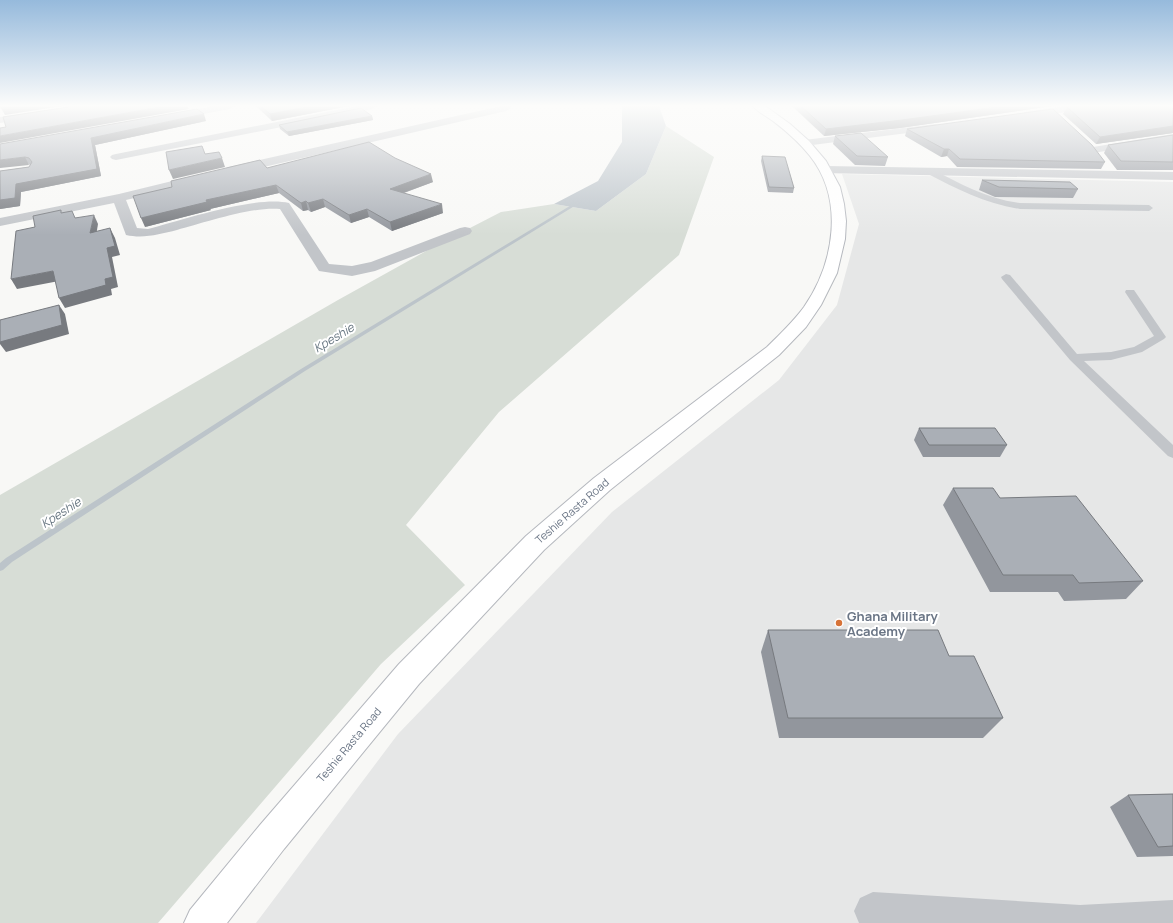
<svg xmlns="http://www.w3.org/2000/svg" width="1173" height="923" viewBox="0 0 1173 923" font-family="Manrope,sans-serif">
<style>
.built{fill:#e6e7e7}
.green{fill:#d7ddd6}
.water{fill:#bcc4ca}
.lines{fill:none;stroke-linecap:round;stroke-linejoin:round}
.stream{fill:#bcc4ca;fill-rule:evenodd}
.secondary-casing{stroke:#b5b8be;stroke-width:2}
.lane{fill:#c2c5c9;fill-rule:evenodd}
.street{fill:#c2c5c9;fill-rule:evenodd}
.secondary{fill:#fff;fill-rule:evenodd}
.wall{fill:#92969d}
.shaded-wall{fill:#777a7f}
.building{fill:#aaafb6;stroke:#777a7f}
.poi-dot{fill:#d77338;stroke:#fff;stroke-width:1.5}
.labels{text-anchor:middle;stroke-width:4;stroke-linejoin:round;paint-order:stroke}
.street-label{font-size:11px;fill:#6a7585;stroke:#fff}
.water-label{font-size:12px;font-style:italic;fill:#667580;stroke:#fff}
.near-poi-label{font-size:13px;font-weight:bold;fill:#6a7585;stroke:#fff;text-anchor:start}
</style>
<rect width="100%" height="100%" fill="#f8f8f6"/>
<!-- built -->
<polygon class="built" points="842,174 1173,182 1173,923 256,923 398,734 612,512 779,380 837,305 859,224"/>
<!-- green -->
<polygon class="green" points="666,126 714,157 679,255 499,412 406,525 465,585 381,664 158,923 0,923 0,495 338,300 437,245 501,212 554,204 596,211 646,174"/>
<!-- water -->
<polygon class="water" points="622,106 659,106 666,126 646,174 596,211 554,204 598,181 622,142"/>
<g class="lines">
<!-- stream -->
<polygon class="stream" points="578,201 581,202 305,371 12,562 3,570 0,571 0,563 6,558 301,369"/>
<defs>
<path id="secondary" d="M753,106H765L790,124L809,141L826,161L840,187L844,204L846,221L845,239L837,273L821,305L806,327L779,355L610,490L544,550L419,684L284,849L227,923H184L190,910L260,825L399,664L526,536L594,478L767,347C780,334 793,322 804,307C834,264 845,200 810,156C800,143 786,131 773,121C766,116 758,112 753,106Z"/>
</defs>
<!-- secondary casing -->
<use href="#secondary" class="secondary-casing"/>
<!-- lane -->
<g class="lane">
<path d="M926,169H932C960,184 988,199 1020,203L1149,205L1153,208L1149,211L1020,209C986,204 957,189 926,173Z"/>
<polygon points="1006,274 1010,275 1077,354 1111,352 1134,347 1154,336 1125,292 1126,290 1134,290 1166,337 1164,339 1142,352 1111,360 1084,361 1173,445 1173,458 1168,456 1070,360 1002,279 1001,277"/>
</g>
<!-- street -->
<g class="street">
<polygon points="73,106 99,106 94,109 0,123 0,117"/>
<polygon points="214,106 235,106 230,109 171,120 166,117 171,114"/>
<polygon points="357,106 377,106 372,109 116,160 112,159 110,157 112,155 116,154"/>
<polygon points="501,106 510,106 511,108 506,111 233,174 229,173 227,170 229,167 233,166"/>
<polygon points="1065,106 1091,106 1086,109 1025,118 1020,115 1025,112"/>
<polygon points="936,124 941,127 940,129 804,146 799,143 804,140"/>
<polygon points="1173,134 1173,140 1093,153 1087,150 1093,147"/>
<polygon points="826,166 1173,172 1173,180 822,173 820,170 822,167"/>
<path d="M201,174L205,175L207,178L205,181L126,200L137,228L148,229C182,220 257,195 289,203L329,264L352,266L371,262L460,228L465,227L470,228L472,231L470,234L375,271L352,276L319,271L280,209C254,206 203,223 177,230C160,234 144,239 126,235L114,203L0,226V218L119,194Z"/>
<polygon points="873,892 1080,905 1173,900 1173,923 859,923 854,911 860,898"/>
</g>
<!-- secondary -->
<use href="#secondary" class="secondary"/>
</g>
<!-- wall -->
<g class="wall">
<polygon points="256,106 349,106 272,121"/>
<polygon points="792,106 1052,106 900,128 824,136"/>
<polygon points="1173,106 1173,133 1096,144 1063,114 1067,107"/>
<polygon points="372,116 373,120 289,136 280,129 279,125"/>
<polygon points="206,121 95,145 101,176 21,192 20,206 0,209 0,171 29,167 30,165 0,144"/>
<polygon points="907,129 1105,162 1101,169 957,167 947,156 941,157 905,136"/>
<polygon points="1173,135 1173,170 1117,170 1104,153 1108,145"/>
<polygon points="835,136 888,157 885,166 855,165 833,144"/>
<polygon points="762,156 794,188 793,193 768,192 761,161"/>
<polygon points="267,168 433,182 404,193 443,213 392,231 369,217 351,223 325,207 311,212 308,210 303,211 279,193 210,209 211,210 145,227"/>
<polygon points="982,180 1078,189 1073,198 995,197 979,190"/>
<polygon points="919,428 1007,445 1000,457 923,457 914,440"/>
<polygon points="953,488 1000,498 1143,581 1126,599 1064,601 1058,592 990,592 943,505"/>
<polygon points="768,630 949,656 1003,718 983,738 779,738 761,652"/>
<polygon points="1173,794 1173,856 1137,857 1110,807 1128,795"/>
</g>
<!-- shaded-wall -->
<g class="shaded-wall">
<polygon points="14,106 62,106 5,115 1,108"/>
<polygon points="165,106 187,106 189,109 0,143 0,136"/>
<polygon points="312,106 349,106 272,121 270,114"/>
<polygon points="1004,106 1052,106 900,128 824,136 826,129"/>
<polygon points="204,114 206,121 95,145 101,176 21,192 20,206 0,209 0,200 16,184 91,138"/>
<polygon points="372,116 373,120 289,136 287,132"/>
<polygon points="1173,126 1173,133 1096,144 1100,137"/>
<polygon points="944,149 949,149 947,156 941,157"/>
<polygon points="25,157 29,165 0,168 0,160"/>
<polygon points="222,158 225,167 173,179 169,170"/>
<polygon points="431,174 433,182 392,197 390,189"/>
<polygon points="276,185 279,193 210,209 211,210 145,227 141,218 206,200"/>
<polygon points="323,199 325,207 311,212 308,203"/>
<polygon points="306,201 308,210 303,211 301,203"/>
<polygon points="442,204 443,213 392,231 390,222"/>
<polygon points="367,209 369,217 351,223 349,215"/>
<polygon points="94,215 98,224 95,242 90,233"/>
<polygon points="110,228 115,238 120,255 112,257 118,287 111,289 112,295 65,308 59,298 105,279 107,248"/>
<polygon points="53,271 59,281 17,289 11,279"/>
<polygon points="59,305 65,314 69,334 6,352 0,344 0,342"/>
</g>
<!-- building -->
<g class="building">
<polygon points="1,106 14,106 1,108"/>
<polygon points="75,106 165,106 0,136 0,128 6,127 3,117"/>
<polygon points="261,106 312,106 270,114"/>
<polygon points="801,106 1004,106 902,120 826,129"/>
<polygon points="1071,106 1173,106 1173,126 1100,137 1067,107"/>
<polygon points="361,108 372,116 287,132 279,125"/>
<polygon points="197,109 204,114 91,138 97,169 16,184 15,198 0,200 0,171 29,167 32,162 29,158 25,157 0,160 0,144"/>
<polygon points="1053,109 1092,145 1105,162 960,159 949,149 944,149 907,129"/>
<polygon points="861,133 888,157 857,156 835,136"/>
<polygon points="1173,135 1173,162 1121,161 1108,145"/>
<polygon points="369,142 395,158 431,174 390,189 442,204 390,222 367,209 349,215 323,199 308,203 306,201 301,203 276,185 206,200 207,202 141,218 133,196 172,187 171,181 260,160 267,168"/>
<polygon points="202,146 205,154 219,152 222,158 169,170 166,152"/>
<polygon points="762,156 785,157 794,188 769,187"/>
<polygon points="982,180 1070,182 1078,189 999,187"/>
<polygon points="61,210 61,213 72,211 75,218 94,215 90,233 110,228 115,246 107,248 113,277 105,279 106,285 59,298 53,271 11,279 16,231 35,227 33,216"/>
<polygon points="59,305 62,325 0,342 0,320"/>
<polygon points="919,428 995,428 1007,445 929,445"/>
<polygon points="953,488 993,488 1000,498 1076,496 1143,581 1079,583 1073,575 1003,575"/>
<polygon points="768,630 938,630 949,656 974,656 1003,718 788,718"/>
<polygon points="1173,794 1173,846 1158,847 1128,795"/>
</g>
<!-- sky -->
<linearGradient id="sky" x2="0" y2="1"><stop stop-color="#96badc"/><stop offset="0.45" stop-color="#fcfcfb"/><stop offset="1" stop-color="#fcfcfb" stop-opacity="0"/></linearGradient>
<rect width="1173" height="235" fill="url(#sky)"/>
<!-- markers -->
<circle class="poi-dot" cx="839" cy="623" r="4"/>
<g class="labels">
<!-- street labels -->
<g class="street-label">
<text transform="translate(572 511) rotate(-41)" y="4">Teshie Rasta Road</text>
<text transform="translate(349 745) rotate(-50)" y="4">Teshie Rasta Road</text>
</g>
<!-- water labels -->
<g class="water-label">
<text transform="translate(334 338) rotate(-31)" y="4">Kpeshie</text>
<text transform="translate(61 513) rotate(-33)" y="4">Kpeshie</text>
</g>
<!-- near-poi labels -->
<g class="near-poi-label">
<text x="847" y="621">Ghana Military<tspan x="847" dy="15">Academy</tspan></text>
</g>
</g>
</svg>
